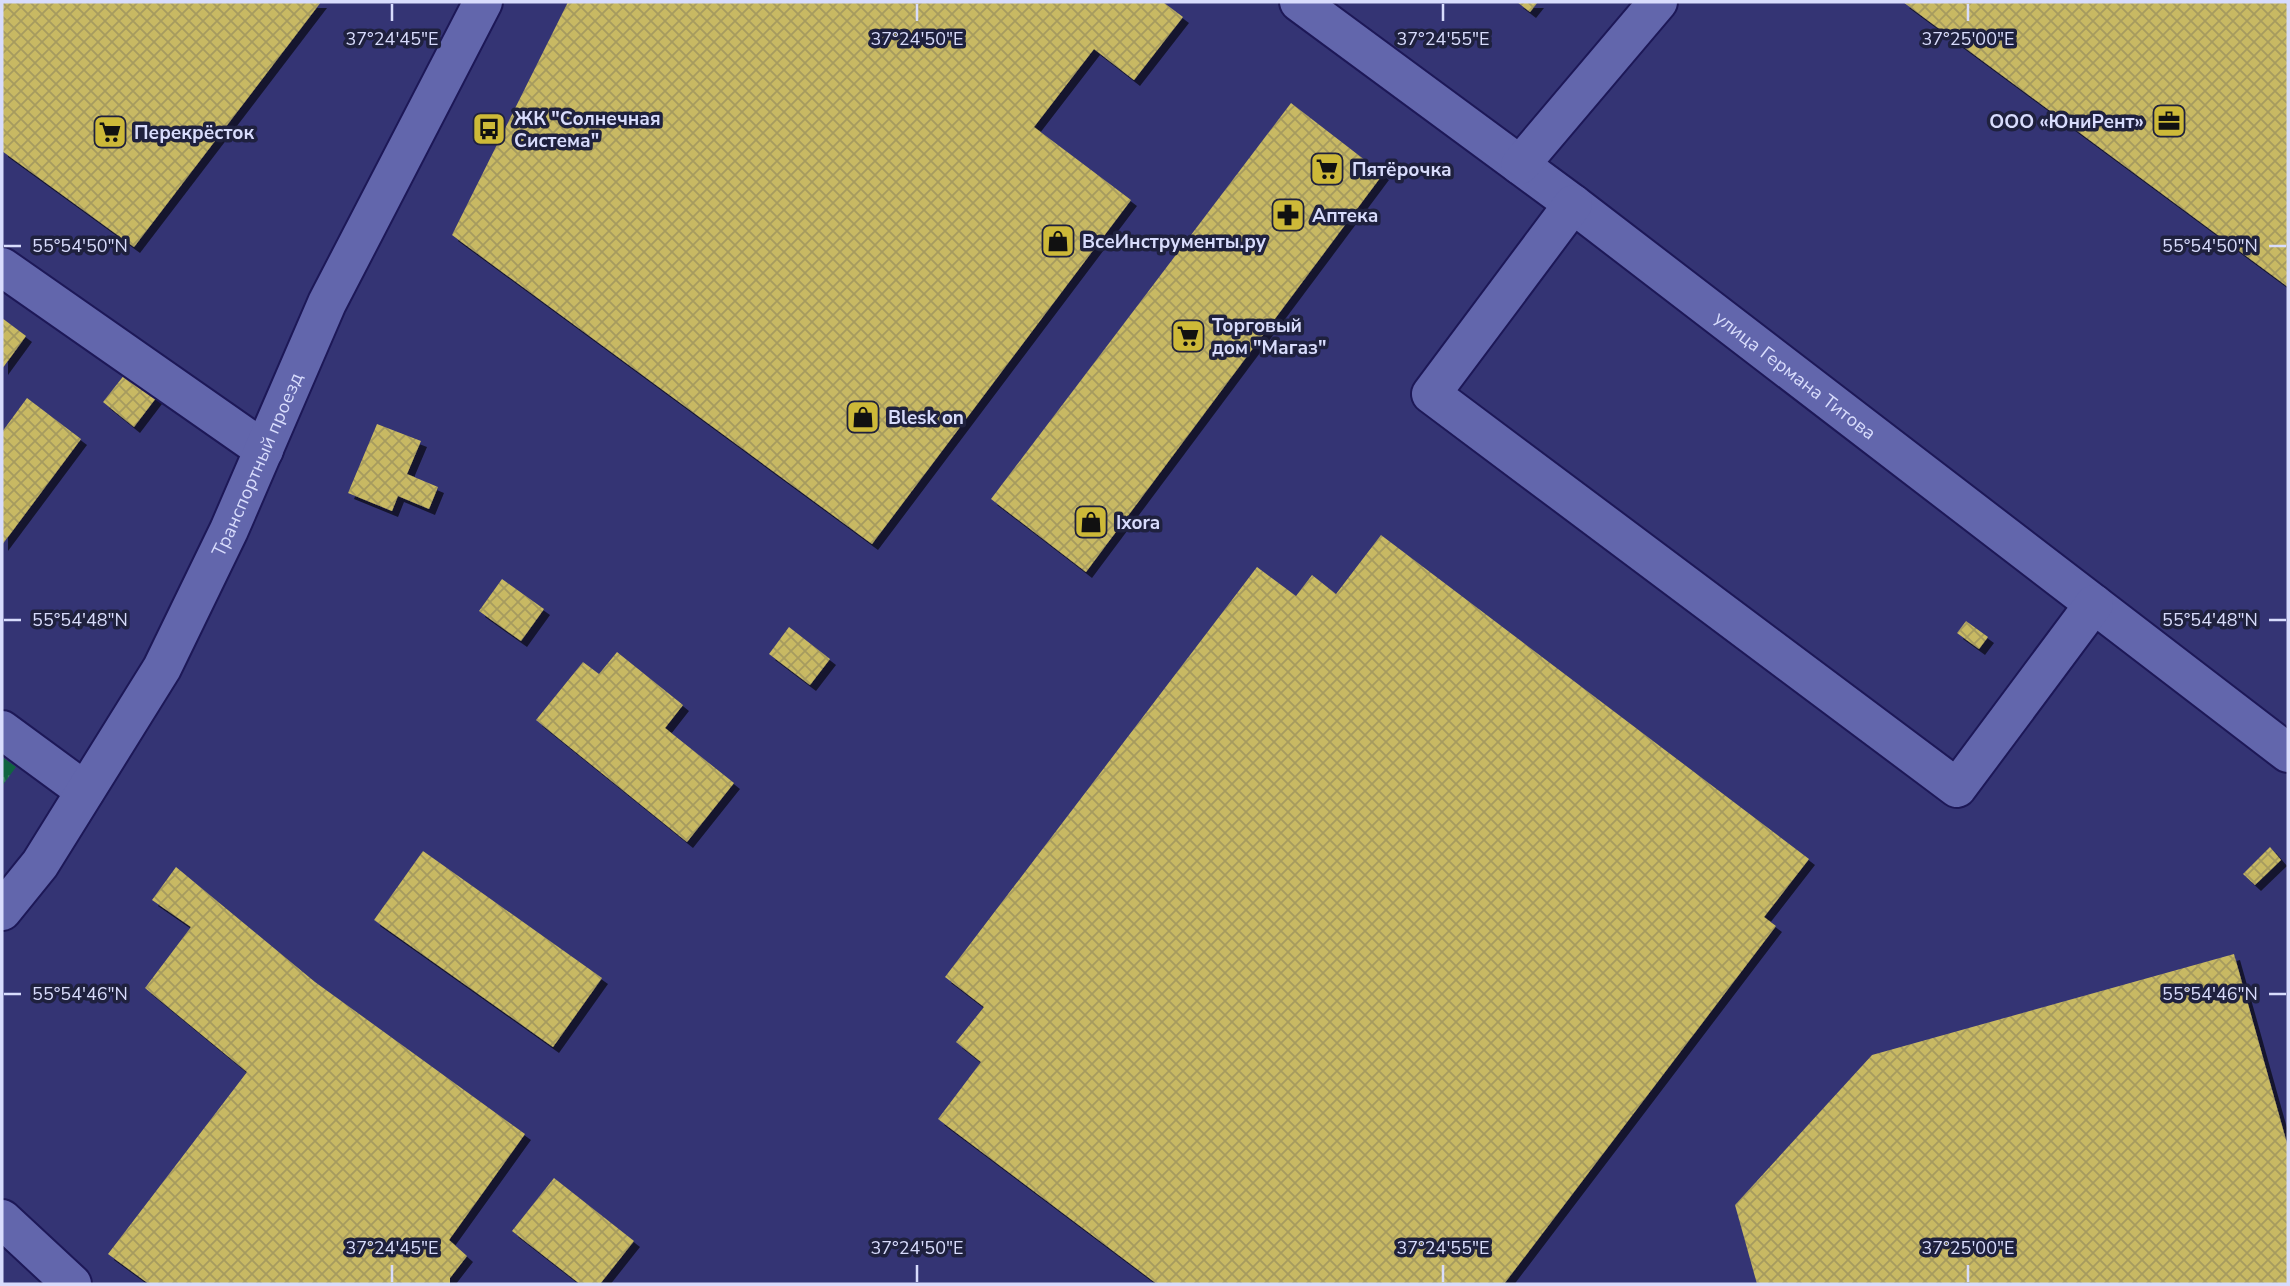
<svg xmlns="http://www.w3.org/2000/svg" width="2290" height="1286" viewBox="0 0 2290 1286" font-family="'Nunito Sans',sans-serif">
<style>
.park{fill:url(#park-tufts)}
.building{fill:url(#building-cross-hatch);filter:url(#shadow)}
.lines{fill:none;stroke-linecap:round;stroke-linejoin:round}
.minor-casing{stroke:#1d1857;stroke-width:42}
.minor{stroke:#6266ac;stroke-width:38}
.ticks{fill:none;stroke:#d8dcfc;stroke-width:2.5}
.labels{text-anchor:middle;stroke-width:7;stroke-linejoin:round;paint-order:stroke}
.poi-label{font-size:19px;font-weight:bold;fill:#d8dcfc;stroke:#1f213e;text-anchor:start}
.street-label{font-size:19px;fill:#d8dcfc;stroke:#1f213e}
.ticks-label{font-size:18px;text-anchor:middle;fill:#d8dcfc;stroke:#1f213e;stroke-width:7;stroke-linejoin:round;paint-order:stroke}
</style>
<defs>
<pattern id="park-tufts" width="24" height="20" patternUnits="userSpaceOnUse" patternTransform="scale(1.75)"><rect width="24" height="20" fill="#106441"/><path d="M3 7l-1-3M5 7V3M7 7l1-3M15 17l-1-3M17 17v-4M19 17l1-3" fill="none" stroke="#327a5d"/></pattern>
<pattern id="building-cross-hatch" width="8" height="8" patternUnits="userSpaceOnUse" patternTransform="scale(1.75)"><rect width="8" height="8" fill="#c8b964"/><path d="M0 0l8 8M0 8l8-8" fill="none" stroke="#a69b5e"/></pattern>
<filter id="shadow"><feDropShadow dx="6" dy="6" stdDeviation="0" flood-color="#0009"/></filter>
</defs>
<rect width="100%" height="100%" fill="#343474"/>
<!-- park -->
<polygon class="park" points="2,757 16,767 2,786"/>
<!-- building -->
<g class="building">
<polygon points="2,2 321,2 134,247 2,151"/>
<polygon points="568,2 1163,2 1183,17 1134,80 1094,49 1034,127 1131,200 872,544 452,235"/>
<polygon points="1517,2 1538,2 1530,12"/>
<polygon points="1903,2 2288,2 2288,287"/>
<polygon points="1291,103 1383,174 1086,572 991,499"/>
<polygon points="2,318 26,336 2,369"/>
<polygon points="125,374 156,398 134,427 103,402"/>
<polygon points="27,398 81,439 2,545 2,432"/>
<polygon points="377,424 421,441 407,474 438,487 429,509 398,496 392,511 348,493"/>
<polygon points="1381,535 1809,859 1764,917 1776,926 1504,1284 1157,1284 938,1119 981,1062 956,1042 984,1007 945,977 1257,567 1296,596 1312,575 1336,594"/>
<polygon points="502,579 544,609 521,641 479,611"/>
<polygon points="1966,621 1988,637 1979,649 1957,633"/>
<polygon points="789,627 830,659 810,685 769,654"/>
<polygon points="617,652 683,705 665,728 734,783 687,842 536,720 583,662 599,674"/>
<polygon points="2270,847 2281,860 2255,885 2243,874"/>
<polygon points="423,851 602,978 553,1047 374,920"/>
<polygon points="176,867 315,982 525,1134 449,1240 467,1256 450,1278 450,1284 149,1284 108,1254 247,1072 145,988 191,927 152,900"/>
<polygon points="2234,954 2288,1147 2288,1284 1757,1284 1735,1205 1872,1055"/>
<polygon points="554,1178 634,1241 600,1284 580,1284 512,1231"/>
</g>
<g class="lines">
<defs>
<g id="minor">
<path id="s1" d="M1299,2L1573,204L2288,753"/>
<polyline points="1520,165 1658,2"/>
<polyline points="1573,204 1431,394 1957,788 2094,604"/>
<polyline points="2,267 264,450"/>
<polyline points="2,730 85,791"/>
<path id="s2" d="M2,911L40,864L162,668L229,530L327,303L483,2"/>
<polyline points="2,1219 72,1284"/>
</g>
</defs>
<!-- minor casing -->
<use href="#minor" class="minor-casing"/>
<!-- minor -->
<use href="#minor" class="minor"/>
</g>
<!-- ticks -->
<path class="ticks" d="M392,4V21M917,4V21M1443,4V21M1968,4V21M4,246H21M2269,246H2286M4,620H21M2269,620H2286M4,994H21M2269,994H2286M392,1265V1282M917,1265V1282M1443,1265V1282M1968,1265V1282"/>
<!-- icons -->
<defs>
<symbol id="office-square" viewBox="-11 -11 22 22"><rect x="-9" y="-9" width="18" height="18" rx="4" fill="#cdb938" stroke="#1f213e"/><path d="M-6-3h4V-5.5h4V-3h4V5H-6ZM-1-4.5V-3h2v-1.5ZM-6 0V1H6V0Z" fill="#111"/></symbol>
<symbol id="bus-square" viewBox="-11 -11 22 22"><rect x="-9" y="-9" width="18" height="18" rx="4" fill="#cdb938" stroke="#1f213e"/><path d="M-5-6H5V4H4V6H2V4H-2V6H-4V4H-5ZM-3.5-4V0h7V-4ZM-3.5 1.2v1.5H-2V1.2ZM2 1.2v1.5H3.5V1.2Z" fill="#111"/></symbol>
<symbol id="supermarket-square" viewBox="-11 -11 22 22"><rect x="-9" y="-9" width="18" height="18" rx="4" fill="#cdb938" stroke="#1f213e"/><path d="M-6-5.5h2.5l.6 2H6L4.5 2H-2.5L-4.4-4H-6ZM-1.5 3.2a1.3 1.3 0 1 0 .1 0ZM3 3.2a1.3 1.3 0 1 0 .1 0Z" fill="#111"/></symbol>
<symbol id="pharmacy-square" viewBox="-11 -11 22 22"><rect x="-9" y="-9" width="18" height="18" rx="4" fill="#cdb938" stroke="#1f213e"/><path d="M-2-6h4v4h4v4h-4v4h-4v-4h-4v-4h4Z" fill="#111"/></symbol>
<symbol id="shop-square" viewBox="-11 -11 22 22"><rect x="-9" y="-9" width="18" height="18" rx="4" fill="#cdb938" stroke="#1f213e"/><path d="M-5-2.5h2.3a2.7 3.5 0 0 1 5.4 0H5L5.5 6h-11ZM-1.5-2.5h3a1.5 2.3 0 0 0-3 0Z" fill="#111"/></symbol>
</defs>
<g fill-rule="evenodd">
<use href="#office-square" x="2150" y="102" width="38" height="38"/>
<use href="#bus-square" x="470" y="110" width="38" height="38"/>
<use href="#supermarket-square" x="91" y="113" width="38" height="38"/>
<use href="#supermarket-square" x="1308" y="150" width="38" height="38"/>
<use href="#pharmacy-square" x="1269" y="196" width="38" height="38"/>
<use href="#shop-square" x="1039" y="222" width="38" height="38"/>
<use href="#supermarket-square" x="1169" y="317" width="38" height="38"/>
<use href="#shop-square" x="844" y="398" width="38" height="38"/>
<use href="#shop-square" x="1072" y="503" width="38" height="38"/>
</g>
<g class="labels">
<!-- poi labels -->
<g class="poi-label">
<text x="514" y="125">ЖК "Солнечная<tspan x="514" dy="22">Система"</tspan></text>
<text x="2144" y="128" text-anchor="end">ООО «ЮниРент»</text>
<text x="134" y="139">Перекрёсток</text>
<text x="1352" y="176">Пятёрочка</text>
<text x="1312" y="222">Аптека</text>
<text x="1082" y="248">ВсеИнструменты.ру</text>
<text x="1212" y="332">Торговый<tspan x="1212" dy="22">дом "Магаз"</tspan></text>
<text x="888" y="424">Blesk on</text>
<text x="1116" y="529">Ixora</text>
</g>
<!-- street labels -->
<g class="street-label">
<text dy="7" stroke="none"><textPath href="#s1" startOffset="621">улица Германа Титова</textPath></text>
<text dy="7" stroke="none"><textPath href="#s2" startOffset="516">Транспортный проезд</textPath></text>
</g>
</g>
<g class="ticks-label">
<text x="392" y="45">37°24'45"E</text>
<text x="917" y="45">37°24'50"E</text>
<text x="1443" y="45">37°24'55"E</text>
<text x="1968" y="45">37°25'00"E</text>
<text x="80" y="252">55°54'50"N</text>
<text x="2210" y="252">55°54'50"N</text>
<text x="80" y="626">55°54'48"N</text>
<text x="2210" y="626">55°54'48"N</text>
<text x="80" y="1000">55°54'46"N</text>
<text x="2210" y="1000">55°54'46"N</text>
<text x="392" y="1254">37°24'45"E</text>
<text x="917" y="1254">37°24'50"E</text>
<text x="1443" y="1254">37°24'55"E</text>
<text x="1968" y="1254">37°25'00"E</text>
</g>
<!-- border -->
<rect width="2290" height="1286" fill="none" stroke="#d8dcfc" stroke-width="7"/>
</svg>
